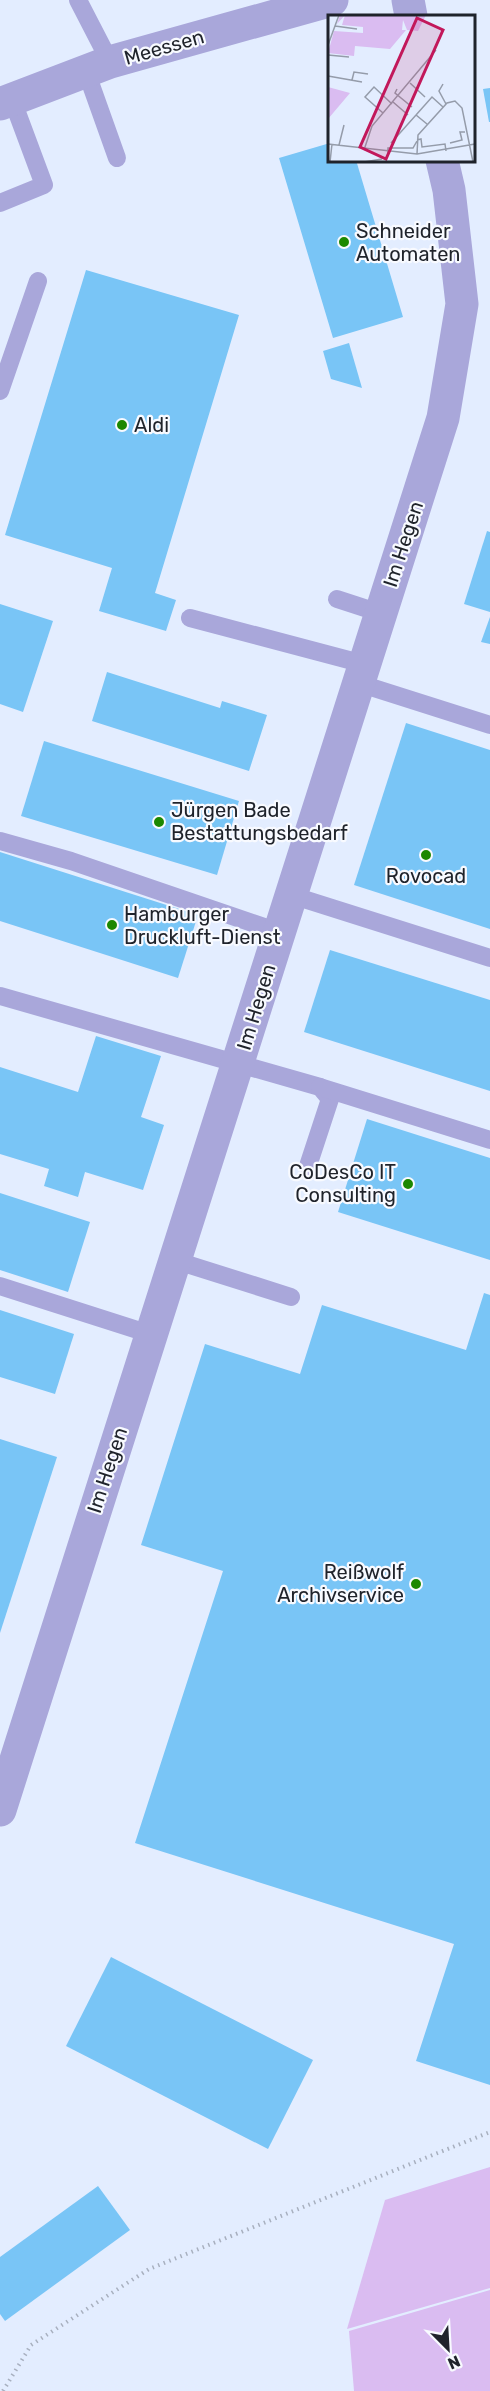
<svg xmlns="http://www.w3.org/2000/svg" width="490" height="2391" viewBox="0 0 490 2391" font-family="Rubik,sans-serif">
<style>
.green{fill:#dabcf1}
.building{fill:#79c5f6}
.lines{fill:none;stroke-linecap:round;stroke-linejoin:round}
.path{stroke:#a8b0bf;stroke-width:4;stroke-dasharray:1.5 4.5;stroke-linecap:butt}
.service{stroke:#a9a7da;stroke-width:18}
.minor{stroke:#a9a7da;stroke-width:33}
.poi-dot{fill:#1c8800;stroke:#f8faff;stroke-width:2}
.labels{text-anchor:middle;stroke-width:4.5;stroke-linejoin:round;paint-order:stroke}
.street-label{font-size:20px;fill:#1f232b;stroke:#f8faff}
.poi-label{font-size:20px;fill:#1f232b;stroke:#f8faff;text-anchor:start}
.inset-road{fill:none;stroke:#959caa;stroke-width:1.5}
.view{fill:#c2185b;fill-opacity:0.15;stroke:#c2185b;stroke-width:3}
.inset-edge{fill:none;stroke:#1f232b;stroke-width:3}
</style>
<rect width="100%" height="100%" fill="#e3edff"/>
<!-- green -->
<g class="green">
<polygon points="490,2167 490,2288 347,2329 385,2200"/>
<polygon points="490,2290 490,2391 354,2391 349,2331"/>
</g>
<!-- building -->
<g class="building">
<polygon points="490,88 490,122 489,122 483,89"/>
<polygon points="330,143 330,160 356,160 403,317 333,338 279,158"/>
<polygon points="86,270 239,315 155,593 176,600 166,631 99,611 112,568 5,535"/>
<polygon points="349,343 362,388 331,379 323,351"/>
<polygon points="487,531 490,532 490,612 464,604"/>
<polygon points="0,604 53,621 23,712 0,704"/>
<polygon points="490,617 490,644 481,642"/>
<polygon points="107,672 220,708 222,701 267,715 249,771 92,721"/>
<polygon points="406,723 490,750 490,929 354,885"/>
<polygon points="44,741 239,801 217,875 21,816"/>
<polygon points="0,852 198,915 178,978 0,921"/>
<polygon points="330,950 490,1000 490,1091 304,1032"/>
<polygon points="96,1036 161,1056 141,1117 164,1125 143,1190 85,1172 78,1197 44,1186 49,1169 0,1154 0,1067 78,1092"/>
<polygon points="367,1119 490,1158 490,1260 338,1212"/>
<polygon points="0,1193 90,1222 68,1292 0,1270"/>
<polygon points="484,1293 490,1295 490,2085 416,2061 454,1944 135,1843 223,1571 141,1545 205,1344 300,1374 322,1305 466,1350"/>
<polygon points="0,1310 74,1334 55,1394 0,1377"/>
<polygon points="0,1439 57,1457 0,1633"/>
<polygon points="111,1957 313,2060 268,2149 66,2046"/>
<polygon points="98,2186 130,2230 5,2321 0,2314 0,2257"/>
</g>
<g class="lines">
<!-- path -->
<polyline class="path" points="3,2391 31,2345 149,2269 490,2132"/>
<!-- service -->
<g class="service">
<polyline points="78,0 110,62"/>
<polyline points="86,71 117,158"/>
<polyline points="0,203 44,185 12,99"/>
<polyline points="0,391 38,281"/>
<polyline points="337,599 380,613"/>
<polyline points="190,618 364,664"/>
<polyline points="358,683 490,725"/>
<polyline points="0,841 71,861 279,932"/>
<polyline points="291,895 490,958"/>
<polyline points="0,996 320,1087 330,1099 308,1166"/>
<polyline points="320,1087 490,1140"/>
<polyline points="174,1260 291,1297"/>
<polyline points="0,1286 150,1334"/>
</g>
<!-- minor -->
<g class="minor">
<polyline points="408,0 411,16"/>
<polyline points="0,104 110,62 332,0"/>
<polyline points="0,1810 443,418 462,304 449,190 442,160"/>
</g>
</g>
<!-- markers -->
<g class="poi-dot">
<circle cx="344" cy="242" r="6"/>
<circle cx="122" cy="425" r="6"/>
<circle cx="159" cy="822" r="6"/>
<circle cx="426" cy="855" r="6"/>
<circle cx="112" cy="925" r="6"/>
<circle cx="408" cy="1184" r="6"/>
<circle cx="416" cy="1584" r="6"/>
</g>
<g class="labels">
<!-- street labels -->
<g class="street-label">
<text transform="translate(164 47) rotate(-16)" y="7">Meessen</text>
<text transform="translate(403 544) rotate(-72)" y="7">Im Hegen</text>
<text transform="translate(256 1007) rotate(-73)" y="7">Im Hegen</text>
<text transform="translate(107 1470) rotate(-72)" y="7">Im Hegen</text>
</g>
<!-- poi labels -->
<g class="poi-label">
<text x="356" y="238">Schneider<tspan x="356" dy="23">Automaten</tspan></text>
<text x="134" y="432">Aldi</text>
<text x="171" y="817">Jürgen Bade<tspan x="171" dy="23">Bestattungsbedarf</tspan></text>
<text x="426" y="883" text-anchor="middle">Rovocad</text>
<text x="124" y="921">Hamburger<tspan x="124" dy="23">Druckluft-Dienst</tspan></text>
<text x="396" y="1179" text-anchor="end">CoDesCo IT<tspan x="396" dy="23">Consulting</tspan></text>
<text x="404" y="1579" text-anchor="end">Reißwolf<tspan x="404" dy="23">Archivservice</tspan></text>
</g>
</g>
<!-- overview -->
<g transform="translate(328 15)">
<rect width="147" height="147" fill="#e3edff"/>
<path d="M12,0H98L90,16L79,15L75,5L74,15H78L62,34L27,31L26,41L0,38L6,16L35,18V12L14,10L17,0L9,9ZM0,72L22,78L0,104Z" fill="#dabcf1"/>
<path class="inset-road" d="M7,11L29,14M0,30L11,0M0,40L21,42M0,61L34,67M24,65L26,57L40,59M82,68L97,82M115,69L111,76L118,89M69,74L67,78L84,92M65,87L80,100M55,98L37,82L46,72L64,89M88,100L104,82L115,92M89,125L93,124L94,132L117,129L118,136M63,128L88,100L99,109M122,128L134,125L132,117H137M0,129L89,139L147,129M11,130L16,110M36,135L44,111L108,35M60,138V133H85L89,126M89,139L90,120L119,88L127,86L134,93L145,147M2,147L4,129M36,147L54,144"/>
<path class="view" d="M89,3L115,15L58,144L32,132Z"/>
<rect width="147" height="147" class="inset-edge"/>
</g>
<!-- north arrow -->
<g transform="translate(448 2349) rotate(156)" stroke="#f8faff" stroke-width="4.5" paint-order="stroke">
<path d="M0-4.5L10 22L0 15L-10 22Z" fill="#1f232b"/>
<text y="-9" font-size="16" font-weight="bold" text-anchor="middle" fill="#1f232b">N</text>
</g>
</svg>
